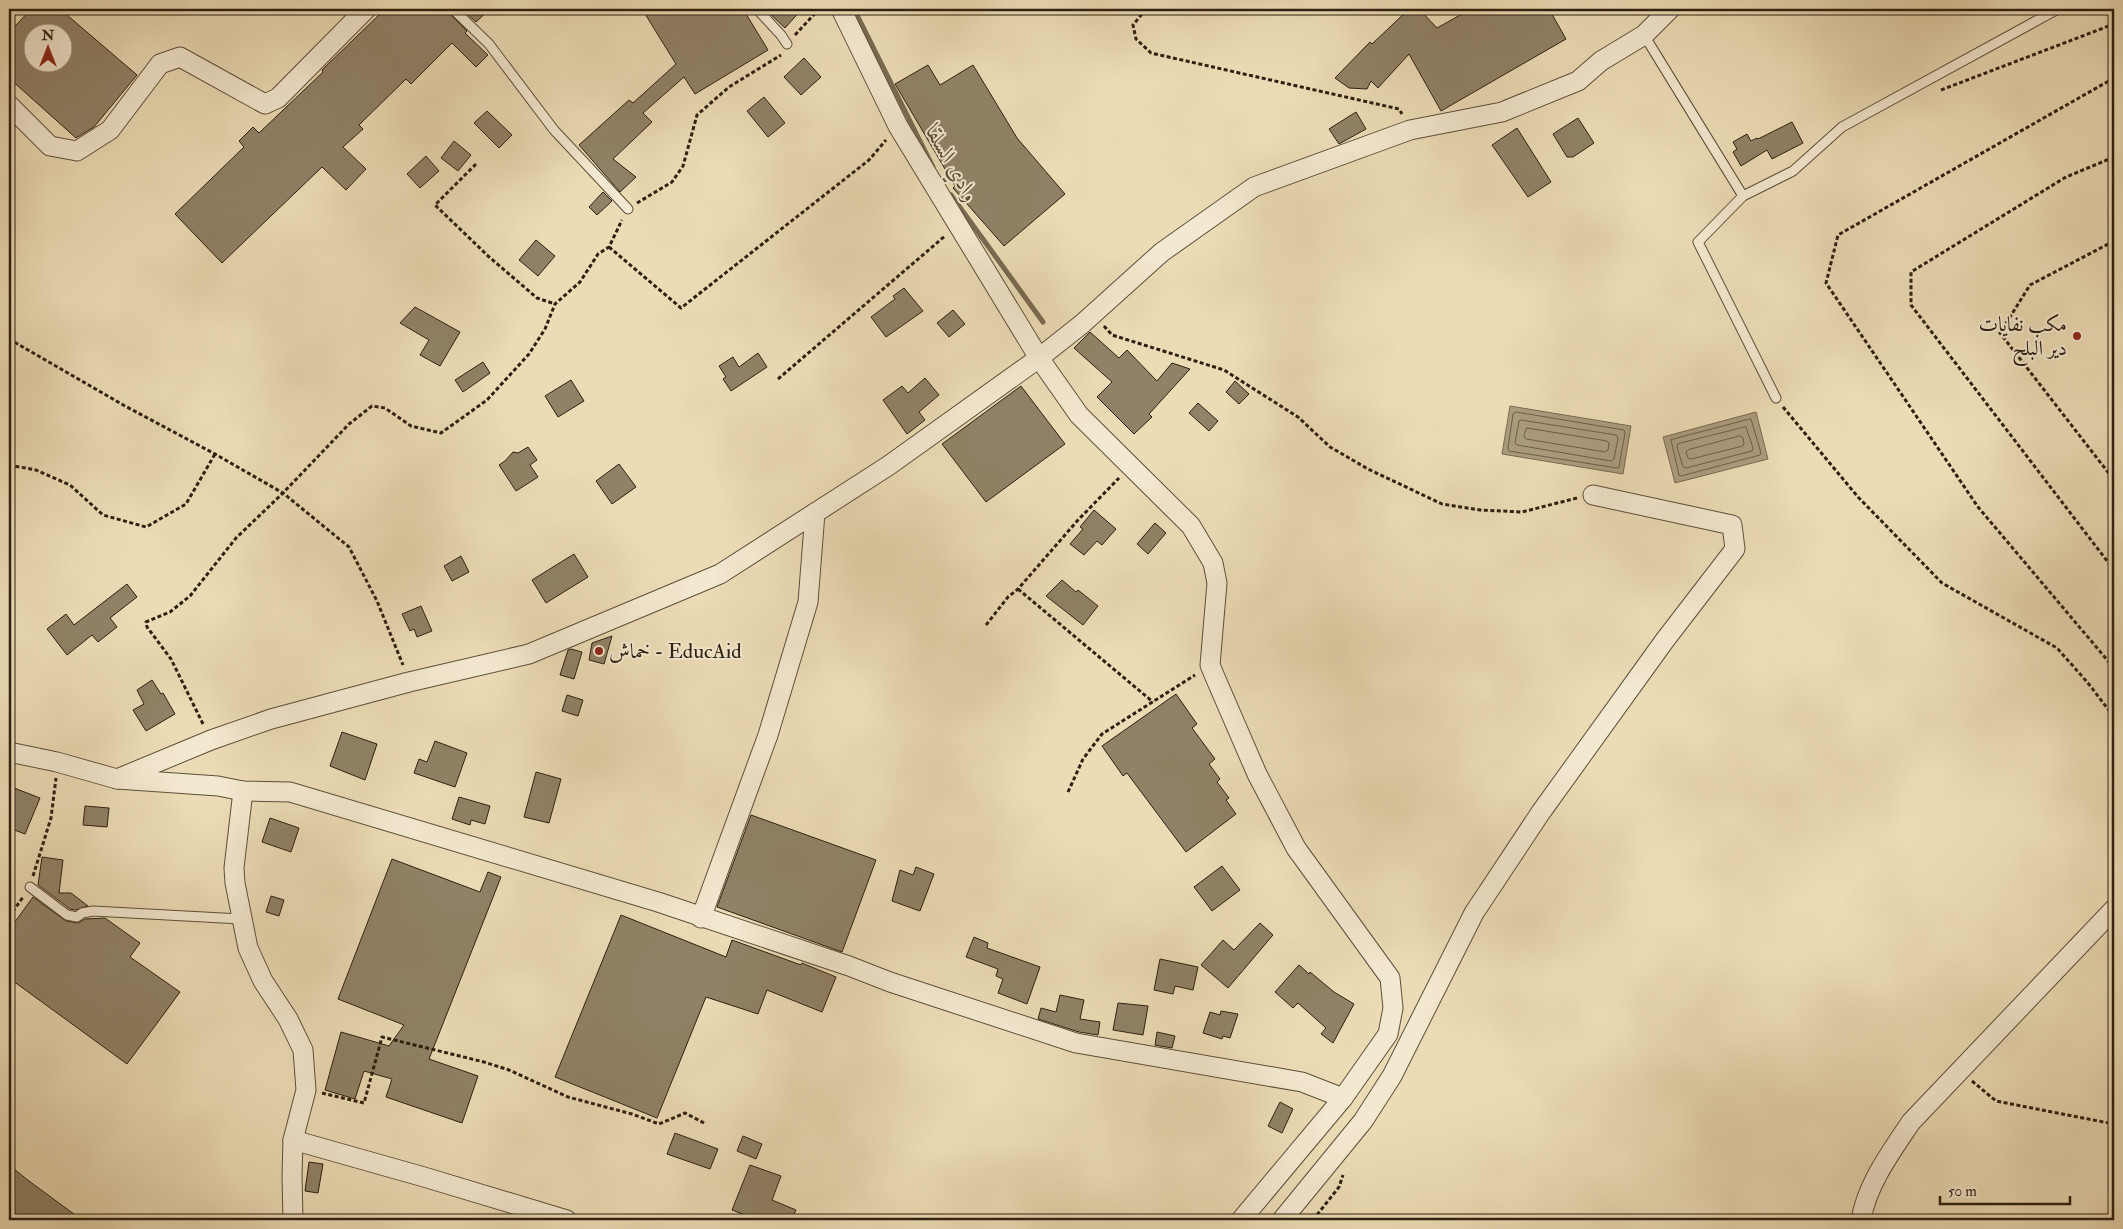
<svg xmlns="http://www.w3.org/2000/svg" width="2123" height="1229" viewBox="0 0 2123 1229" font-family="'IM FELL Double Pica',Amiri,serif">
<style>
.water{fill:#ab9c7e;stroke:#796a52}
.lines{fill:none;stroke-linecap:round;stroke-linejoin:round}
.shore{stroke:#6c5e48;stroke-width:1}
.stream{stroke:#796a52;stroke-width:5}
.building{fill:#908267;stroke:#2d2011;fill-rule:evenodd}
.service-casing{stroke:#5d4f3a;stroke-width:11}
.minor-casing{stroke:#5d4f3a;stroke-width:21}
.path{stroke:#2d2011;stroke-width:3;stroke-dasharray:4 2.5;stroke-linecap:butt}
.service{stroke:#f3e8d0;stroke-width:9}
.minor{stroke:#f3e8d0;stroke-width:19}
.poi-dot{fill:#8f2418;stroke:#f3e8d0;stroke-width:2}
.labels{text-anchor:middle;stroke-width:4;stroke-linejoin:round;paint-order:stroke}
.poi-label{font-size:21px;fill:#2d2011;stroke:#f3e8d0;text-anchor:end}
.water-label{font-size:22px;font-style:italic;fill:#594b37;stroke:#f3e8d0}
</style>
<rect width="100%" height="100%" fill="#ecdcb6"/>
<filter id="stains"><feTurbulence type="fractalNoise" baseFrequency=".004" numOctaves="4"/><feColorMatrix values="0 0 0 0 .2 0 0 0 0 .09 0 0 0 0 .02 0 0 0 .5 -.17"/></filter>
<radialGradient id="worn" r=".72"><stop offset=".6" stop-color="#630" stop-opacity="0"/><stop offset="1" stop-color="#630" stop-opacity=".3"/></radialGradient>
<!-- water -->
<g class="water">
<polygon points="1510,406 1631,426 1623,474 1502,454"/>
<polygon points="1756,412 1768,459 1675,483 1663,437"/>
</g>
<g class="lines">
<!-- shore -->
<g class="shore">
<polygon points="1516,412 1624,430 1625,433 1619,467 1617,468 1509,451 1508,448 1513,414"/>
<polygon points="1751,419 1761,453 1760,455 1681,476 1679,475 1671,440"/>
<polygon points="1521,420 1616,435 1618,438 1614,459 1611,461 1517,445 1515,443 1519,421"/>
<polygon points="1746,427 1753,448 1752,451 1686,468 1683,467 1677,447 1678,444"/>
<polygon points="1527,428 1607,441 1609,443 1608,450 1605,452 1526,439 1524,436"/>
<polygon points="1740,436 1743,438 1744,443 1743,446 1691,459 1688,458 1686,452 1688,450"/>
</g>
<!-- stream -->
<g class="stream">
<polyline points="854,9 933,167"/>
<polyline points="951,195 1043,322"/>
</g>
</g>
<!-- building -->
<g class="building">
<path d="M31,9H60L137,75L94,127L76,138L9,78V33ZM32,32H62V62H32Z"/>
<polygon points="385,9 447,9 449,13 467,31 465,33 488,55 476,67 452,43 411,84 406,79 359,125 363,129 343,147 366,169 346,190 322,167 222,263 175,214 244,147 239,141 253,127 259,133 323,72 322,70"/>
<polygon points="462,9 490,9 476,22"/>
<polygon points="642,9 743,9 768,50 695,94 684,77 643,113 652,122 613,159 636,177 620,192 579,145 629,100 633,103 676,64"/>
<polygon points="765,9 802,9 785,28"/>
<polygon points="1409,9 1419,9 1437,28 1471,9 1549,9 1566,39 1441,111 1409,54 1378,88 1371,81 1367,89 1349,88 1335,78 1370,42 1372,44"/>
<polygon points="804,58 821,77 801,95 784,77"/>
<polygon points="928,65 940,85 973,65 1017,138 1065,194 1004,246 953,188 955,186 895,84"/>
<polygon points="764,97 785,123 768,137 747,111"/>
<polygon points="487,111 512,135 499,148 474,123"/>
<polygon points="1356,112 1366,129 1339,144 1329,129"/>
<polygon points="1578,118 1594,143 1573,157 1567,157 1553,134"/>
<polygon points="1792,122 1803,143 1772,159 1767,150 1741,166 1733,152 1737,149 1733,142 1747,134 1751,141 1757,138 1758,139"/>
<polygon points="1517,128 1551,182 1528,197 1492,145"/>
<polygon points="454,141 471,155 458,171 441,158"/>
<polygon points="426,156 439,171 420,188 407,174"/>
<polygon points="603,192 612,201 597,215 589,207"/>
<polygon points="536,240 555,256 538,276 519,260"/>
<polygon points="904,288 923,311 886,337 871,317 895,299 893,296"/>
<polygon points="415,307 460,332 440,366 420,355 429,340 400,323"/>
<polygon points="953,310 965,324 949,337 937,323"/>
<polygon points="1090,332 1119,358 1127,350 1157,381 1172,363 1190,369 1149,414 1152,417 1134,434 1097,397 1112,382 1074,348"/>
<polygon points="758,353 767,367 731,391 723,379 726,377 719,366 733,357 739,367"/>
<polygon points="483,362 490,373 463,392 455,380"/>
<polygon points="925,378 939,395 919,412 925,420 907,434 883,400 902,386 908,393"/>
<polygon points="571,380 584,401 558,417 545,396"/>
<polygon points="1235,381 1249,394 1239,404 1226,392"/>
<polygon points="1021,386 1065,444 986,502 942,444"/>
<polygon points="1198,403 1218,421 1209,431 1189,413"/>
<polygon points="528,447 537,460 530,465 538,477 516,491 499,465 505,461 513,452 518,453"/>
<polygon points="619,464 636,487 612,504 596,481"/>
<polygon points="1094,510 1116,529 1102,545 1097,541 1084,555 1070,544 1083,529 1080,527"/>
<polygon points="1155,523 1166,533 1148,554 1137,544"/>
<polygon points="574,554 588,577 546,603 532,580"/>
<polygon points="461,556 469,572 452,581 444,566"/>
<polygon points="1062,580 1076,592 1078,590 1098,606 1083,625 1046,596"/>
<polygon points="127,584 137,597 110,618 117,627 98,642 92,635 67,655 47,629 66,614 74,625"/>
<polygon points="421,606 432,631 417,637 414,629 410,631 402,614"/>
<polygon points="612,636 604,664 589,660 592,643"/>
<polygon points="571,649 582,652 574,679 560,675 568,650"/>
<polygon points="152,680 161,694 163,693 175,714 146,731 133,710 144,704 137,690"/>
<polygon points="1176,694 1197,724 1192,728 1215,759 1209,764 1220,779 1217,782 1229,798 1226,800 1236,814 1186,852 1127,773 1123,776 1102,746"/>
<polygon points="567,695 583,700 578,716 562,711"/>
<polygon points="342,732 377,744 365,780 330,766"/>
<polygon points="435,741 467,753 455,787 414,773 419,759 427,762"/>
<polygon points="536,772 561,779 549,823 524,817"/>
<polygon points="9,786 40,798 25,834 9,828"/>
<polygon points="459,797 490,806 485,824 471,820 470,825 452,819"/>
<polygon points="85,806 109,808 107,827 83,825"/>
<polygon points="751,815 876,860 842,952 717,907"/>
<polygon points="270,818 299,828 291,852 262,842"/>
<polygon points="42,857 63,860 59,893 71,893 88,906 75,910 70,909 38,885"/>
<polygon points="392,859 480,892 488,872 501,877 429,1059 478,1076 462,1123 386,1097 392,1079 364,1071 355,1099 325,1090 341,1032 389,1046 404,1025 338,999"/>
<polygon points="1222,866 1240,890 1212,911 1194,887"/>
<polygon points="916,867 934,874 920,911 892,901 900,870 913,875"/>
<polygon points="271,896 284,900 279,916 266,912"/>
<polygon points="33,897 66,921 78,923 85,919 105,918 140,943 130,957 180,992 127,1064 9,978 9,930"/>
<polygon points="621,915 726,957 732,940 801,965 802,963 836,977 822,1012 767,990 758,1014 706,997 657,1118 555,1077"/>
<polygon points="1260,923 1273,935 1228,988 1201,965 1223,940 1234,950"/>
<polygon points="974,937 988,943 987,948 1040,967 1027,1004 998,993 1003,979 996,976 998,969 966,957"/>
<polygon points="1160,959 1198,967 1193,990 1175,986 1173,994 1154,990"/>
<polygon points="1299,965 1309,974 1310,972 1334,992 1354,1004 1333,1043 1321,1034 1326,1028 1298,1003 1293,1008 1275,992"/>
<polygon points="1060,995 1084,1000 1080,1019 1100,1022 1098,1035 1079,1032 1038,1019 1041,1008 1056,1012"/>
<polygon points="1118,1003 1148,1006 1143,1035 1113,1030"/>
<polygon points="1221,1011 1238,1014 1230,1038 1223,1036 1222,1039 1203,1033 1210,1012 1220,1015"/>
<polygon points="1157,1032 1175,1036 1172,1048 1155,1045"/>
<polygon points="1280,1102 1293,1109 1282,1133 1268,1126"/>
<polygon points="675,1133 718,1149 710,1169 667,1154"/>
<polygon points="743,1136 762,1144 756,1159 737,1151"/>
<polygon points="309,1162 323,1164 318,1193 305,1191"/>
<polygon points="750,1165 781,1176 772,1200 796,1210 791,1220 758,1220 732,1210"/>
<polygon points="14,1169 29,1181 82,1220 9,1220 9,1176"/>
</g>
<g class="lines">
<defs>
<g id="service">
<polyline points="453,9 489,44 554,130 628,209"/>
<polyline points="757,9 781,35 787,44"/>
<polyline points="1644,35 1743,196"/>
<polyline points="1776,398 1698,242 1743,196 1793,171 1842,127 2058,9"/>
<polyline points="30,887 67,915 77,917 82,913 93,911 241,919"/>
</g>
<g id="minor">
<polyline points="841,9 898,126 1039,358 1079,415 1191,526 1213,563 1217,583 1210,665 1215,677 1257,774 1296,848 1390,978 1393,1008 1388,1034 1343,1098 1241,1220"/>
<polyline points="9,105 50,146 77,151 110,130 160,64 180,57 265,104 278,98 366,9"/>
<polyline points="9,752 57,762 117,779 218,786 243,791 290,792 658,902 849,966 890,982 1076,1043 1302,1082 1343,1098"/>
<polyline points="117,779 211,740 271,719 409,682 529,654 720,574 888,466 1039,358 1082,324 1162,252 1254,187 1410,130 1502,112 1578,81 1601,61 1644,35 1670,9"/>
<polyline points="243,791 234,868 235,883 248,948 263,981 288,1019 303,1050 306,1090 293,1140 292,1176 293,1220"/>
<polyline points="701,918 768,735 808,602 815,513"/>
<polyline points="293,1140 424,1177 567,1220"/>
<polyline points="1282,1220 1363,1121 1392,1076 1474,913 1541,812 1665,640 1735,549 1732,525 1593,495"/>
<path d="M1861,1220C1867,1184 1891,1152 1911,1122L2114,909"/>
</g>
</defs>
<!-- service casing -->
<use href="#service" class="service-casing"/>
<!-- minor casing -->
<use href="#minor" class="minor-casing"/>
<!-- path -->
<g class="path">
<polyline points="1146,9 1133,25 1136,39 1151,53 1399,109 1402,114"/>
<polyline points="795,35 819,9"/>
<polyline points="2114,78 1838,235 1826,283 1978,507 2114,668"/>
<polyline points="1941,90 2114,24"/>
<polyline points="2114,157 2066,177 1911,272 1911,305 2114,570"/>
<polyline points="476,164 435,205 488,256 537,298 555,304"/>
<polyline points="637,203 672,182 683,166 697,115 729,87 781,55"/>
<polyline points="2114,241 2030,285 2000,333 2114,480"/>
<polyline points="609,247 681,308 869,160 886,140"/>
<polyline points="1104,326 1112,335 1224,370 1298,417 1330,447 1368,469 1442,504 1480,510 1522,512 1577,498"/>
<polyline points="9,339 125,406 215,454 283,493 349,547 377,601 403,665"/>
<polyline points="778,379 945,236"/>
<polyline points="1783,407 1858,497 1942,583 2057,648 2088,683 2114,717"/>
<polyline points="9,465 36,470 70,485 103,515 146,527 186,504 215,454"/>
<polyline points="1018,589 1153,702"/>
<polyline points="986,625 1008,597 1018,589 1078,520 1119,478"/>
<polyline points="203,724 171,659 147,627 146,622 170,612 190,596 236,538 283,493 349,424 372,406 385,408 411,426 441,433 487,400 529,354 545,329 555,304 580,282 598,254 609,247 622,220"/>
<polyline points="1068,792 1083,759 1102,734 1195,675"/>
<polyline points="33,876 51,818 56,778"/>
<polyline points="9,917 23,897"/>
<polyline points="1972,1081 1996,1101 2114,1124"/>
<polyline points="322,1093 364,1103 382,1037 484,1062 509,1070 568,1097 632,1114 659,1124 685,1113 704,1123"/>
<polyline points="1313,1220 1339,1187 1343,1175"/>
</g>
<!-- service -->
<use href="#service" class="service"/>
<!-- minor -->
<use href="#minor" class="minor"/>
</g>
<!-- markers -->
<g class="poi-dot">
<circle cx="2077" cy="336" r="5"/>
<circle cx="599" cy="651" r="5"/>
</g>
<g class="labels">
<!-- poi labels -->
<g class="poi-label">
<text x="2067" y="331">مكب نفايات<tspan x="2067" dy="24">دير البلح</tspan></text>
<text x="609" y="658" text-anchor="start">خماش - EducAid</text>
</g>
<!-- water labels -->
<g class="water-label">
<text transform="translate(953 163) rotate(60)" y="8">وادي السلقا</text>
</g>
</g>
<!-- margin -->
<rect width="2123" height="1229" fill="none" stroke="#ecdcb6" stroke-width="30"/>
<rect x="10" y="10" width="2103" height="1209" fill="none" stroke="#2d2011" stroke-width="2.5"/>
<rect x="15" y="15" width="2093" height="1199" fill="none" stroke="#2d2011"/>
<!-- north arrow -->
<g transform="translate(48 48)"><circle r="24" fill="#f3e8d0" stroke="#a49884"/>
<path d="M0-4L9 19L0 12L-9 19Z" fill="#8f2418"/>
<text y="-8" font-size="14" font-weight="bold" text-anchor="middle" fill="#2d2011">N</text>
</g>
<!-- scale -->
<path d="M1940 1196v8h130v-8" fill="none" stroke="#2d2011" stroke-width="2.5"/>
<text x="1948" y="1196" font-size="15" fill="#2d2011" stroke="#f3e8d0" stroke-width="4" paint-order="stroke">50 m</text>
<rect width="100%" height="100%" filter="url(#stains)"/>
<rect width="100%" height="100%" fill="url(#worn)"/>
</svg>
